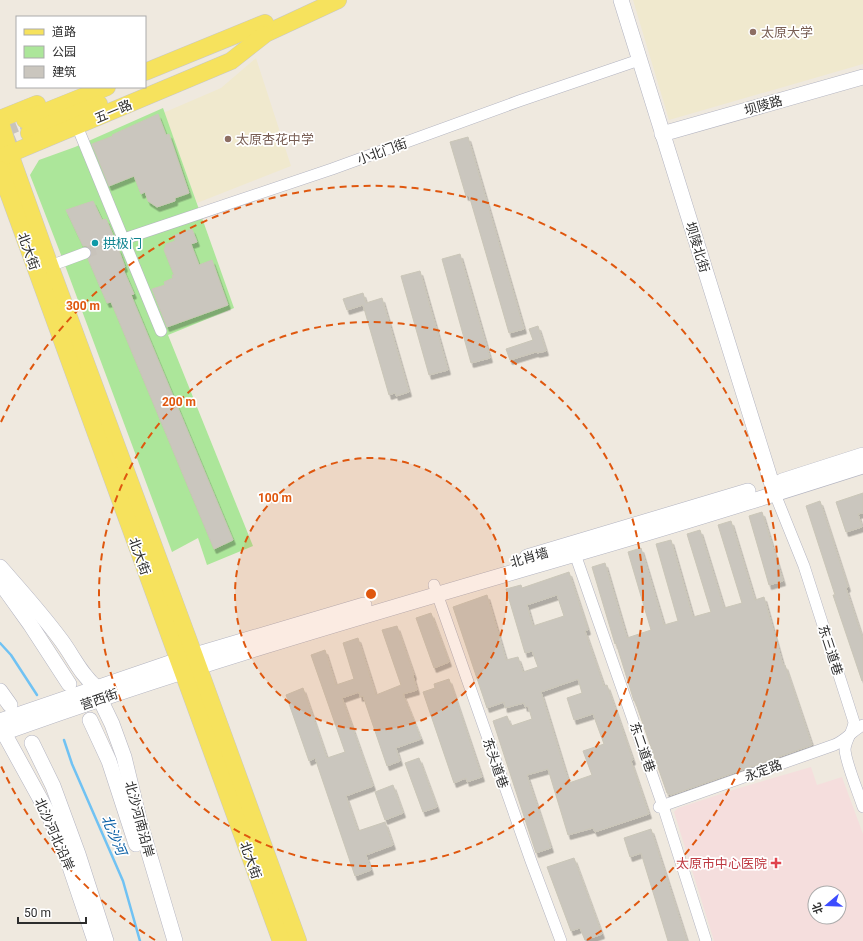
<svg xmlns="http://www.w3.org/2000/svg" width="863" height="941" viewBox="0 0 863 941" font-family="Roboto,'Noto Sans SC',sans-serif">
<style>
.education{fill:#f0e9ce}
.medical{fill:#f5dedd;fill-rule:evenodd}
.green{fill:#ace69a}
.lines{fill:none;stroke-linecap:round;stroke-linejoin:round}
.stream{stroke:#70c2f3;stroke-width:2.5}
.building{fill:#cac6be;stroke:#cac6b8;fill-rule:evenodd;filter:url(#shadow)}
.street-tunnel{stroke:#c8c3bb;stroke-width:11;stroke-dasharray:11 5.5;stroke-linecap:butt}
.primary-tunnel{stroke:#c8c3bb;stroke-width:17;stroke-dasharray:17 8;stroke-linecap:butt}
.street-casing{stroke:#b3b4c1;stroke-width:12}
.secondary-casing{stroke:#b3b4c1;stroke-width:16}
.primary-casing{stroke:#c8c8c8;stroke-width:18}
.street{stroke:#fff;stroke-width:11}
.secondary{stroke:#fff;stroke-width:15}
.primary{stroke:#f6e25d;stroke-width:17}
.ring{fill:none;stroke:#df570e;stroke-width:2;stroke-dasharray:7 5}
.education-dot{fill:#8d6e63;stroke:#fff;stroke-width:1.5}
.culture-dot{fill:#0f9aa8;stroke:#fff;stroke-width:1.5}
.health-dot{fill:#e0444e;stroke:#fff;stroke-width:1.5}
.labels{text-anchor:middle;stroke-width:3.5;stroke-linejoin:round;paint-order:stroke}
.education-label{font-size:13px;fill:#785e54;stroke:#fff;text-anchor:start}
.street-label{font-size:13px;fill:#2d2d2d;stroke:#fff}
.culture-label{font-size:13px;fill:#0d838f;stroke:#fff;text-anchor:start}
.health-label{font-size:13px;fill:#be3a42;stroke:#fff;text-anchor:end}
.water-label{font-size:14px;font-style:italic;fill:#095fa5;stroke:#fff}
.centre{fill:#df570e;stroke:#fff;stroke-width:2}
.ring-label{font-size:12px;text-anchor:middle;font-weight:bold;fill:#df570e;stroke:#fff;stroke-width:3.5;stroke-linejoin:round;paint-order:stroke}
</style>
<defs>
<filter id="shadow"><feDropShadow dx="2.5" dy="4.5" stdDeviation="0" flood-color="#0004"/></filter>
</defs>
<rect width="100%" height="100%" fill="#efe9df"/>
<!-- education -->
<g class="education">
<polygon points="633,0 863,0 863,64 669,120"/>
<polygon points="256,58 291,166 197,203 163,113 221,88"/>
</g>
<!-- medical -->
<path class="medical" d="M811,767L817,785L842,777L863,834V941H714L674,812L678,808L736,789ZM815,893H839V917H815Z"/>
<!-- green -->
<polygon class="green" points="163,108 234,308 168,335 253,546 207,565 198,538 172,552 63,260 30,175 39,160 75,147"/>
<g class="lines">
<!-- stream -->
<g class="stream">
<polyline points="0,643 11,655 37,695"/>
<polyline points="64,740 72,764 123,881 140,941"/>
</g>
</g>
<!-- building -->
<g class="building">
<polygon points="158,114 166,135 169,134 189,193 175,198 175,201 157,207 148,201 145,192 141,194 134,176 109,186 92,144 113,136 112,135"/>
<polygon points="468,137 524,329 509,333 469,195 466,196 450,142"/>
<polygon points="93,201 102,220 106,219 113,235 108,240 109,245 113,249 118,248 125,267 123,269 134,294 131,295 233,540 214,549 111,302 107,303 88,259 92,255 91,250 87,246 83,246 66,210"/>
<polygon points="192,229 197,242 191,244 199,265 212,260 228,305 167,327 152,289 165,285 164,282 173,278 172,275 174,275 164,250 166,244 175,241 173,236"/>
<polygon points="460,254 490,358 471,363 442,259"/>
<polygon points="420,271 448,370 429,375 401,276"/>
<polygon points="363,293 366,303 382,298 409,392 396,396 395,393 389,395 363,305 347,310 343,299"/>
<polygon points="538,326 546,351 537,353 536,352 510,360 506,349 533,340 529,329"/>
<polygon points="863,493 863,513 858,514 862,527 846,532 836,502"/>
<polygon points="820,501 848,587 846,588 863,640 863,680 862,681 833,595 835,595 806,506"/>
<polygon points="762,512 783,581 769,585 749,516"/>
<polygon points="731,521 755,600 764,597 783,665 785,665 812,745 671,795 667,793 635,701 634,701 616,643 615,644 592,567 605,563 627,638 651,630 628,552 641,548 664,625 678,621 656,544 671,540 693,617 711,612 687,534 700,530 724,608 742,603 718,525"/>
<path d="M569,572L588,630L585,631L604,686L607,685L633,760L631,761L649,814L595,832L593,828L568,835L548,769L527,775L551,848L536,853L493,721L507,716L511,726L532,719L528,706L525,707L524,703L505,708L504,702L487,708L453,607L487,595L506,660L518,657L523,672L538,667L532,651L525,653L506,589L521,585L522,588ZM557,595L564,616L533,626L527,605ZM578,679L582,693L567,698L574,720L593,714L604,744L583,751L592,775L569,783L541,692Z"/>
<polygon points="431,613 449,662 434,668 416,618"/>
<polygon points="397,626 414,675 413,676 417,690 403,694 421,739 396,748 400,761 387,766 363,696 360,697 359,692 342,698 373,786 346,796 358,831 385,822 393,845 366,855 371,870 355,876 315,758 309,761 286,695 303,688 327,758 345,752 311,655 325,650 336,685 354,679 343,643 358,638 376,695 401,685 382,630"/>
<polygon points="449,679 482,777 467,782 466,778 454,783 423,692 435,688 434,684"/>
<polygon points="419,758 437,807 423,812 405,763"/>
<polygon points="393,785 403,813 385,820 375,792"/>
<polygon points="651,829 687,941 668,941 641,853 630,857 624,838"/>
<polygon points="574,858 602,934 585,940 580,928 571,931 547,867"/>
</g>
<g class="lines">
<!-- street-tunnel -->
<polyline class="street-tunnel" points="85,253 115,242"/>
<!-- primary-tunnel -->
<g class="primary-tunnel">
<polyline points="0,130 25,120"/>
<polyline points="0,145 29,133"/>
</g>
<defs>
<g id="street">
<polyline points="77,126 161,331"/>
<polyline points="115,242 332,169 519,101 639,60"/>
<polyline points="50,266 85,253"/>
<path d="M775,494L804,566L854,722C853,732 846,739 845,749C845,761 859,794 863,807"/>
<polyline points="575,554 663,806 706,941"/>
<polyline points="434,585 531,861 561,941"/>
<path d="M659,807L834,745C845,741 852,731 863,725"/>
</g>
<g id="secondary">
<polyline points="621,0 775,494"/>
<polyline points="662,134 863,77"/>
<polyline points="782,481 863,455"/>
<polyline points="527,557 748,491"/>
<path d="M0,567C21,591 42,614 61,640C73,656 81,675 97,688"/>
<polyline points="0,582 30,624 69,684"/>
<polyline points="0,691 10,705"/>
<polyline points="100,699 112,724 124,757 140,823 175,941"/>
<polyline points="90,720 109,761 136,844"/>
<polyline points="0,721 178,660 364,605"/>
<polyline points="4,733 48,813 68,861 95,941"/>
<path d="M0,734C188,666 380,611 572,555C670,527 766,497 863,466"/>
<polyline points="32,743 53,786 78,854 106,941"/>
</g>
<g id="primary">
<polyline points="254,39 338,0"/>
<polyline points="145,72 265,23"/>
<polyline points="0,119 37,104"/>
<polyline points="25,120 107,87"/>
<polyline points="0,121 10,154 50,266 194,655 298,941"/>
<polyline points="29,133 99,104"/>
<polyline points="0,158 231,61 264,35"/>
<polyline points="0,170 281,941"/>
</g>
</defs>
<!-- street casing -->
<use href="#street" class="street-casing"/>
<!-- secondary casing -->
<use href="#secondary" class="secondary-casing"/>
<!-- primary casing -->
<use href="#primary" class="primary-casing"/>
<!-- street -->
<use href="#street" class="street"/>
<!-- secondary -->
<use href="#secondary" class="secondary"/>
<!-- primary -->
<use href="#primary" class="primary"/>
</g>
<!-- distance rings -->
<circle cx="371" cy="594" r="136" fill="#df570e" fill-opacity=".12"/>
<g class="ring">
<circle cx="371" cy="594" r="136"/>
<circle cx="371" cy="594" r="272"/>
<path d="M155 940A408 408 0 0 1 1 766M1 422A408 408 0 1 1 587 940"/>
</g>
<!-- markers -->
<g class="education-dot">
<circle cx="753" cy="32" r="4"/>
<circle cx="228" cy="139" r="4"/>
</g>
<circle class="culture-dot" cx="95" cy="243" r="4"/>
<path class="health-dot" d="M774 857h4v4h4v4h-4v4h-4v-4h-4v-4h4z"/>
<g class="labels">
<!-- education labels -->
<g class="education-label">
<text x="761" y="37">太原大学</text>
<text x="236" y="144">太原杏花中学</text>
</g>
<!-- street labels -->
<g class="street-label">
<text transform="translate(763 105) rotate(-16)" y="5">坝陵路</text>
<text transform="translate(113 111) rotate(-23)" y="5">五一路</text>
<text transform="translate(382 151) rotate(-20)" y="5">小北门街</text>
<text transform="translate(698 247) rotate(73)" y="5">坝陵北街</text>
<text transform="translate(29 251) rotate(70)" y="5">北大街</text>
<text transform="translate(140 556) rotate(70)" y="5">北大街</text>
<text transform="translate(529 557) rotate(-16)" y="5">北肖墙</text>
<text transform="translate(831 650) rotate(72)" y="5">东三道巷</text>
<text transform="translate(99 699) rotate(-19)" y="5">营西街</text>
<text transform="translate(643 747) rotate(71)" y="5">东二道巷</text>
<text transform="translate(496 763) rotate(71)" y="5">东头道巷</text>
<text transform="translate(763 770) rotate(-20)" y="5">永定路</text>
<text transform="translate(140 819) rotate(75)" y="5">北沙河南沿岸</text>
<text transform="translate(55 834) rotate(66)" y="5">北沙河北沿岸</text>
<text transform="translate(251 860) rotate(70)" y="5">北大街</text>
</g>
<!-- culture labels -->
<g class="culture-label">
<text x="103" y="248">拱极门</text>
</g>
<!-- health labels -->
<g class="health-label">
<text x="767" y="868">太原市中心医院</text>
</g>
<!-- water labels -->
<g class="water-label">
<text transform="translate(114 835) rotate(67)" y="5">北沙河</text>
</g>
</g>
<circle cx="371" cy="594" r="6" class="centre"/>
<g class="ring-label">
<text x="83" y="310">300 m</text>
<text x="179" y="406">200 m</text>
<text x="275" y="502">100 m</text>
</g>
<!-- legend -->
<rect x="16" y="16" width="130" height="72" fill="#ffffff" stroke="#ababab"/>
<rect x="24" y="29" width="20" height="6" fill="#f6e25d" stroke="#ababab"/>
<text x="52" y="36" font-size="12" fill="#2d2d2d">道路</text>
<rect x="24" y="46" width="20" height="12" fill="#ace69a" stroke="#ababab"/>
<text x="52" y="56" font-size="12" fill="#2d2d2d">公园</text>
<rect x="24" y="66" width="20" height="12" fill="#cac6be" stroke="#ababab"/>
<text x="52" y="76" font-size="12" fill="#2d2d2d">建筑</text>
<!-- north arrow -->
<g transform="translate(827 905) rotate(251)"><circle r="19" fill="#ffffff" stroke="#ababab"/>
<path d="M0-3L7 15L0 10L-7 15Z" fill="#3c4cff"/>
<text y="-6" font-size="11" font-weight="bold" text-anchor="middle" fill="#2d2d2d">北</text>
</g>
<!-- scale -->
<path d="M18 917v6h68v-6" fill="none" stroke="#2d2d2d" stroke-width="2"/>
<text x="24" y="917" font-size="12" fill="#2d2d2d" stroke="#ffffff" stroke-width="3" paint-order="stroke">50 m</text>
</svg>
